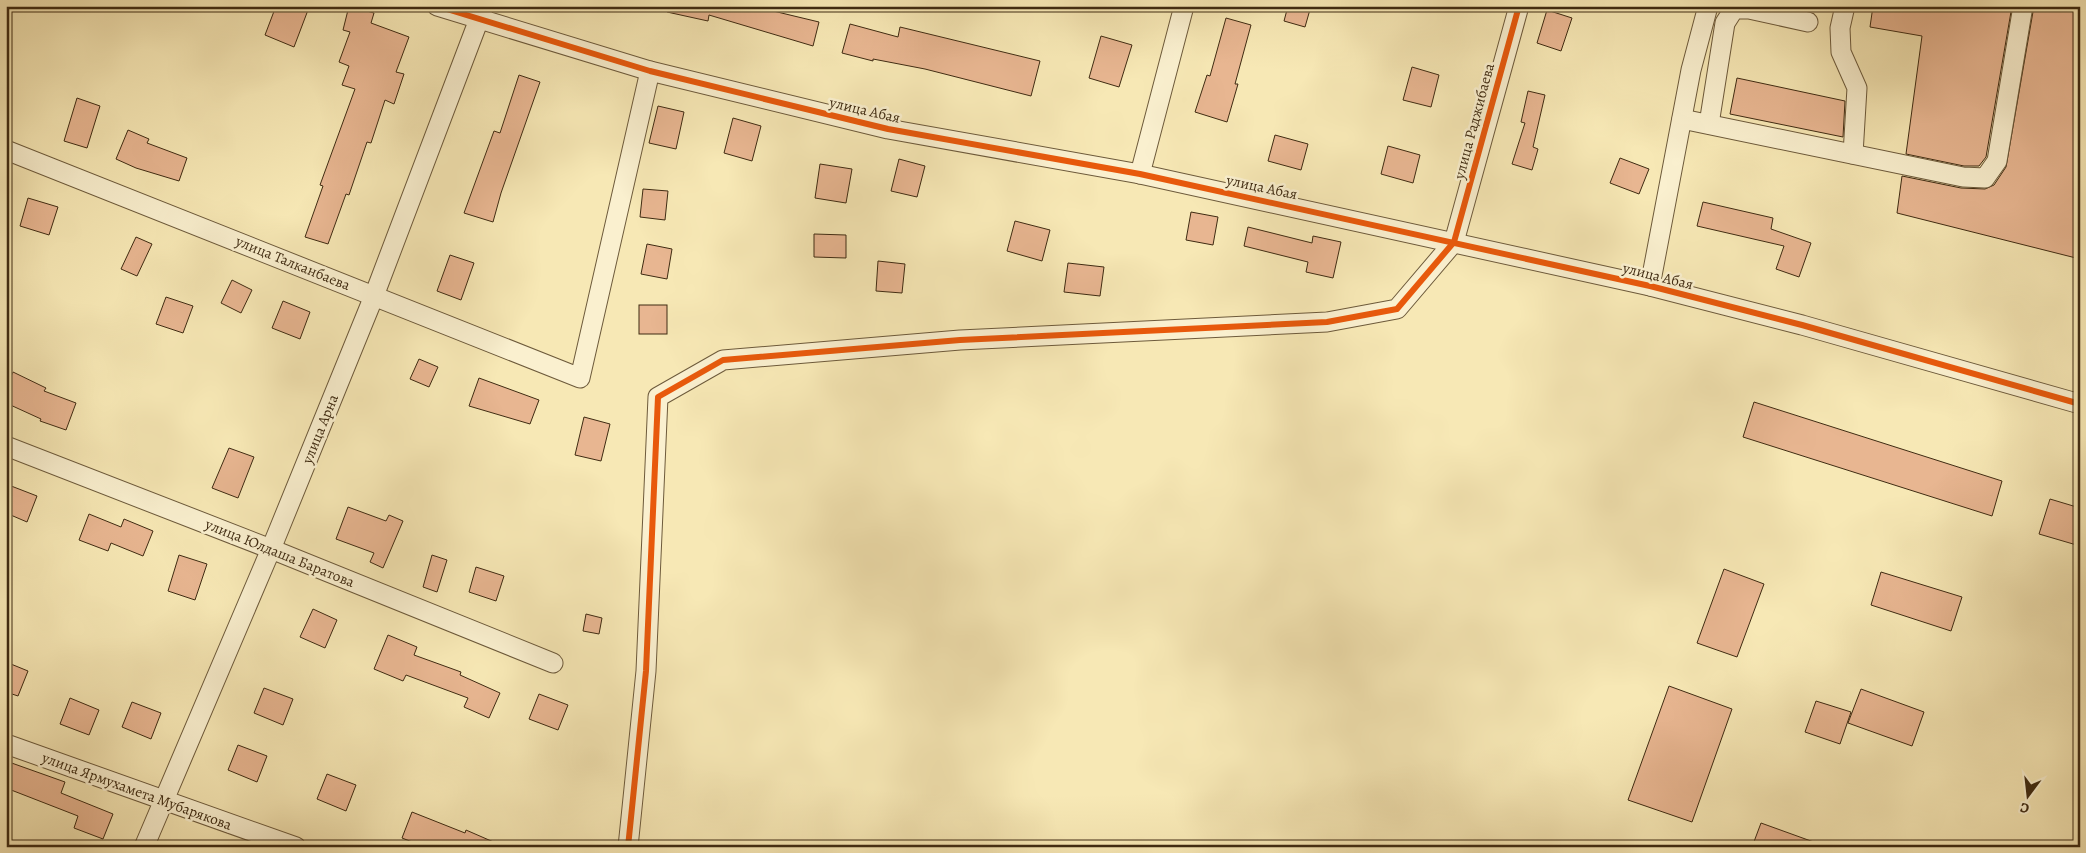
<svg xmlns="http://www.w3.org/2000/svg" width="2086" height="853" viewBox="0 0 2086 853" font-family="Alegreya,serif">
<style>
.building{fill:#e8b691;stroke:#3f2b12}
.lines{fill:none;stroke-linecap:round;stroke-linejoin:round}
.minor-casing{stroke:#6d5a3b;stroke-width:21}
.minor{stroke:#faf0cf;stroke-width:19}
.cycleway-casing{stroke:#faf0cf;stroke-width:9}
.cycleway{stroke:#e8590c;stroke-width:6}
.labels{text-anchor:middle;stroke-width:5;stroke-linejoin:round;paint-order:stroke}
.street-label{font-size:15px;fill:#3f2b12;stroke:#faf0cf}
</style>
<rect width="100%" height="100%" fill="#f7e8b5"/>
<filter id="stains"><feTurbulence type="fractalNoise" baseFrequency=".004" numOctaves="4"/><feColorMatrix values="0 0 0 0 .2 0 0 0 0 .09 0 0 0 0 .02 0 0 0 .5 -.17"/></filter>
<radialGradient id="worn" r=".72"><stop offset=".6" stop-color="#630" stop-opacity="0"/><stop offset="1" stop-color="#630" stop-opacity=".3"/></radialGradient>
<!-- building -->
<g class="building">
<polygon points="276,6 300,6 308,10 294,47 265,35"/>
<polygon points="349,6 374,13 371,23 409,37 396,72 404,74 394,104 385,100 371,143 367,142 349,195 346,194 328,244 305,237 323,186 320,185 355,89 342,85 349,66 339,62 350,32 343,30"/>
<polygon points="668,6 770,6 769,10 819,22 813,46 709,15 708,21 667,12"/>
<polygon points="1288,6 1311,6 1305,27 1284,21"/>
<polygon points="1873,6 2012,6 1986,157 1979,166 1964,166 1906,154 1922,36 1870,27"/>
<polygon points="2034,6 2080,6 2080,259 1897,213 1902,176 1961,188 1985,189 1994,185 2006,167"/>
<polygon points="1547,10 1572,18 1561,51 1537,43"/>
<polygon points="1226,18 1251,25 1235,84 1238,84 1227,122 1195,112 1207,75 1210,76"/>
<polygon points="850,24 898,37 900,27 1040,61 1031,96 925,69 873,59 873,61 842,53"/>
<polygon points="1101,36 1132,45 1119,87 1089,78"/>
<polygon points="1412,67 1439,75 1431,107 1403,100"/>
<polygon points="519,75 540,82 501,193 493,222 464,213 494,131 500,133"/>
<polygon points="1737,78 1845,101 1843,137 1730,114"/>
<polygon points="1528,91 1545,95 1533,147 1538,149 1532,170 1512,164 1525,123 1521,122"/>
<polygon points="77,98 100,106 87,148 64,141"/>
<polygon points="658,106 684,112 676,149 649,143"/>
<polygon points="733,118 761,126 752,161 724,153"/>
<polygon points="128,130 149,139 147,143 187,158 179,181 136,168 116,159"/>
<polygon points="1275,135 1308,144 1301,170 1268,161"/>
<polygon points="1388,146 1420,155 1413,183 1381,174"/>
<polygon points="1620,158 1649,169 1639,194 1610,183"/>
<polygon points="899,159 925,166 917,197 891,191"/>
<polygon points="820,164 852,169 846,203 815,198"/>
<polygon points="643,189 668,191 665,220 640,217"/>
<polygon points="28,198 58,207 49,235 20,226"/>
<polygon points="1703,202 1773,218 1771,229 1811,243 1799,277 1776,269 1784,246 1697,226"/>
<polygon points="1191,212 1218,217 1213,245 1186,240"/>
<polygon points="1015,221 1050,230 1042,261 1007,251"/>
<polygon points="1248,227 1312,243 1313,236 1341,242 1333,278 1306,272 1308,262 1244,246"/>
<polygon points="814,234 846,235 846,258 814,257"/>
<polygon points="136,237 152,244 137,276 121,269"/>
<polygon points="647,244 672,249 667,279 641,274"/>
<polygon points="450,255 474,263 461,300 437,291"/>
<polygon points="878,261 905,264 902,293 876,291"/>
<polygon points="1068,263 1104,267 1100,296 1064,292"/>
<polygon points="232,280 252,290 241,313 221,303"/>
<polygon points="166,297 193,306 183,333 156,324"/>
<polygon points="283,301 310,312 300,339 272,328"/>
<rect x="639" y="305" width="28" height="29"/>
<polygon points="419,359 438,367 429,387 410,379"/>
<polygon points="13,372 46,388 44,391 76,403 66,430 40,421 41,419 6,403 6,387"/>
<polygon points="479,378 539,400 530,424 469,406"/>
<polygon points="1754,402 2002,481 1992,516 1743,437"/>
<polygon points="584,417 610,424 601,461 575,455"/>
<polygon points="229,448 254,457 238,498 212,488"/>
<polygon points="6,484 37,496 27,522 6,513"/>
<polygon points="2050,499 2080,508 2080,546 2039,534"/>
<polygon points="348,507 386,521 389,515 403,521 383,568 370,562 374,553 336,539"/>
<polygon points="89,514 121,527 124,519 153,531 143,556 111,543 108,551 79,540"/>
<polygon points="179,555 207,564 195,600 168,591"/>
<polygon points="432,555 447,560 437,592 423,587"/>
<polygon points="476,567 504,576 496,601 469,592"/>
<polygon points="1724,569 1764,584 1737,657 1697,643"/>
<polygon points="1881,572 1962,597 1951,631 1871,605"/>
<polygon points="313,609 337,620 325,648 300,637"/>
<polygon points="586,614 602,618 599,634 583,631"/>
<polygon points="388,635 417,647 414,655 461,672 460,675 500,693 489,718 464,707 468,698 406,675 403,681 374,669"/>
<polygon points="6,662 28,671 18,696 6,692"/>
<polygon points="1669,686 1732,709 1692,822 1628,800"/>
<polygon points="264,688 293,699 283,725 254,713"/>
<polygon points="1861,689 1924,712 1912,746 1848,723"/>
<polygon points="539,694 568,705 558,730 529,719"/>
<polygon points="70,698 99,710 89,735 60,724"/>
<polygon points="1816,701 1851,712 1840,744 1805,732"/>
<polygon points="132,702 161,713 151,739 122,727"/>
<polygon points="238,745 267,756 257,782 228,770"/>
<polygon points="6,761 65,782 61,793 113,814 103,839 74,828 78,816 6,788"/>
<polygon points="327,774 356,785 346,811 317,799"/>
<polygon points="412,812 465,833 466,830 505,847 425,847 402,838"/>
<polygon points="1761,823 1822,845 1821,847 1752,847"/>
</g>
<g class="lines">
<defs>
<g id="minor">
<polyline points="437,6 650,71 888,129 1140,174 1650,286 1802,325 2080,404"/>
<polyline points="1845,6 1840,28 1841,52 1857,88 1853,154"/>
<polyline points="1682,119 1963,177 1985,178 1997,161 2023,6"/>
<polyline points="1709,124 1725,23 1734,9 1749,9 1808,22"/>
<polyline points="6,150 580,378 650,71"/>
<polyline points="1140,174 1184,6"/>
<polyline points="1650,286 1691,70 1708,6"/>
<polyline points="6,446 271,549 553,663"/>
<polyline points="6,744 296,847"/>
<polyline points="144,847 271,549 374,296 484,6"/>
<polyline points="628,847 646,671 658,397 723,360 960,340 1327,322 1397,309 1454,242 1519,6"/>
</g>
</defs>
<!-- minor casing -->
<use href="#minor" class="minor-casing"/>
<!-- minor -->
<use href="#minor" class="minor"/>
<defs>
<g id="cycleway">
<polyline points="437,6 650,71 888,129 1140,174 1650,286 1802,325 2080,404"/>
<polyline points="628,847 646,671 658,397 723,360 960,340 1327,322 1397,309 1454,242 1519,6"/>
</g>
</defs>
<!-- cycleway casing -->
<use href="#cycleway" class="cycleway-casing"/>
<!-- cycleway -->
<use href="#cycleway" class="cycleway"/>
</g>
<g class="labels">
<!-- street labels -->
<g class="street-label">
<text transform="translate(865 110) rotate(13)" y="5">улица Абая</text>
<text transform="translate(1474 121) rotate(-75)" y="5">улица Раджибаева</text>
<text transform="translate(1262 187) rotate(12)" y="5">улица Абая</text>
<text transform="translate(293 263) rotate(22)" y="5">улица Талканбаева</text>
<text transform="translate(1658 276) rotate(14)" y="5">улица Абая</text>
<text transform="translate(320 429) rotate(-68)" y="5">улица Арна</text>
<text transform="translate(280 553) rotate(22)" y="5">улица Юлдаша Баратова</text>
<text transform="translate(137 791) rotate(20)" y="5">улица Ярмухамета Мубарякова</text>
</g>
</g>
<!-- margin -->
<rect width="2086" height="853" fill="none" stroke="#f7e8b5" stroke-width="25"/>
<rect x="8" y="8" width="2071" height="838" fill="none" stroke="#3f2b12" stroke-width="2.5"/>
<rect x="12" y="12" width="2061" height="828" fill="none" stroke="#3f2b12"/>
<!-- north arrow -->
<g transform="translate(2028 796) rotate(195)" stroke="#faf0cf" stroke-width="4" paint-order="stroke">
<path d="M0-4L9 19L0 12L-9 19Z" fill="#3f2b12"/>
<text y="-8" font-size="14" font-weight="bold" text-anchor="middle" fill="#3f2b12">С</text>
</g>
<rect width="100%" height="100%" filter="url(#stains)"/>
<rect width="100%" height="100%" fill="url(#worn)"/>
</svg>
